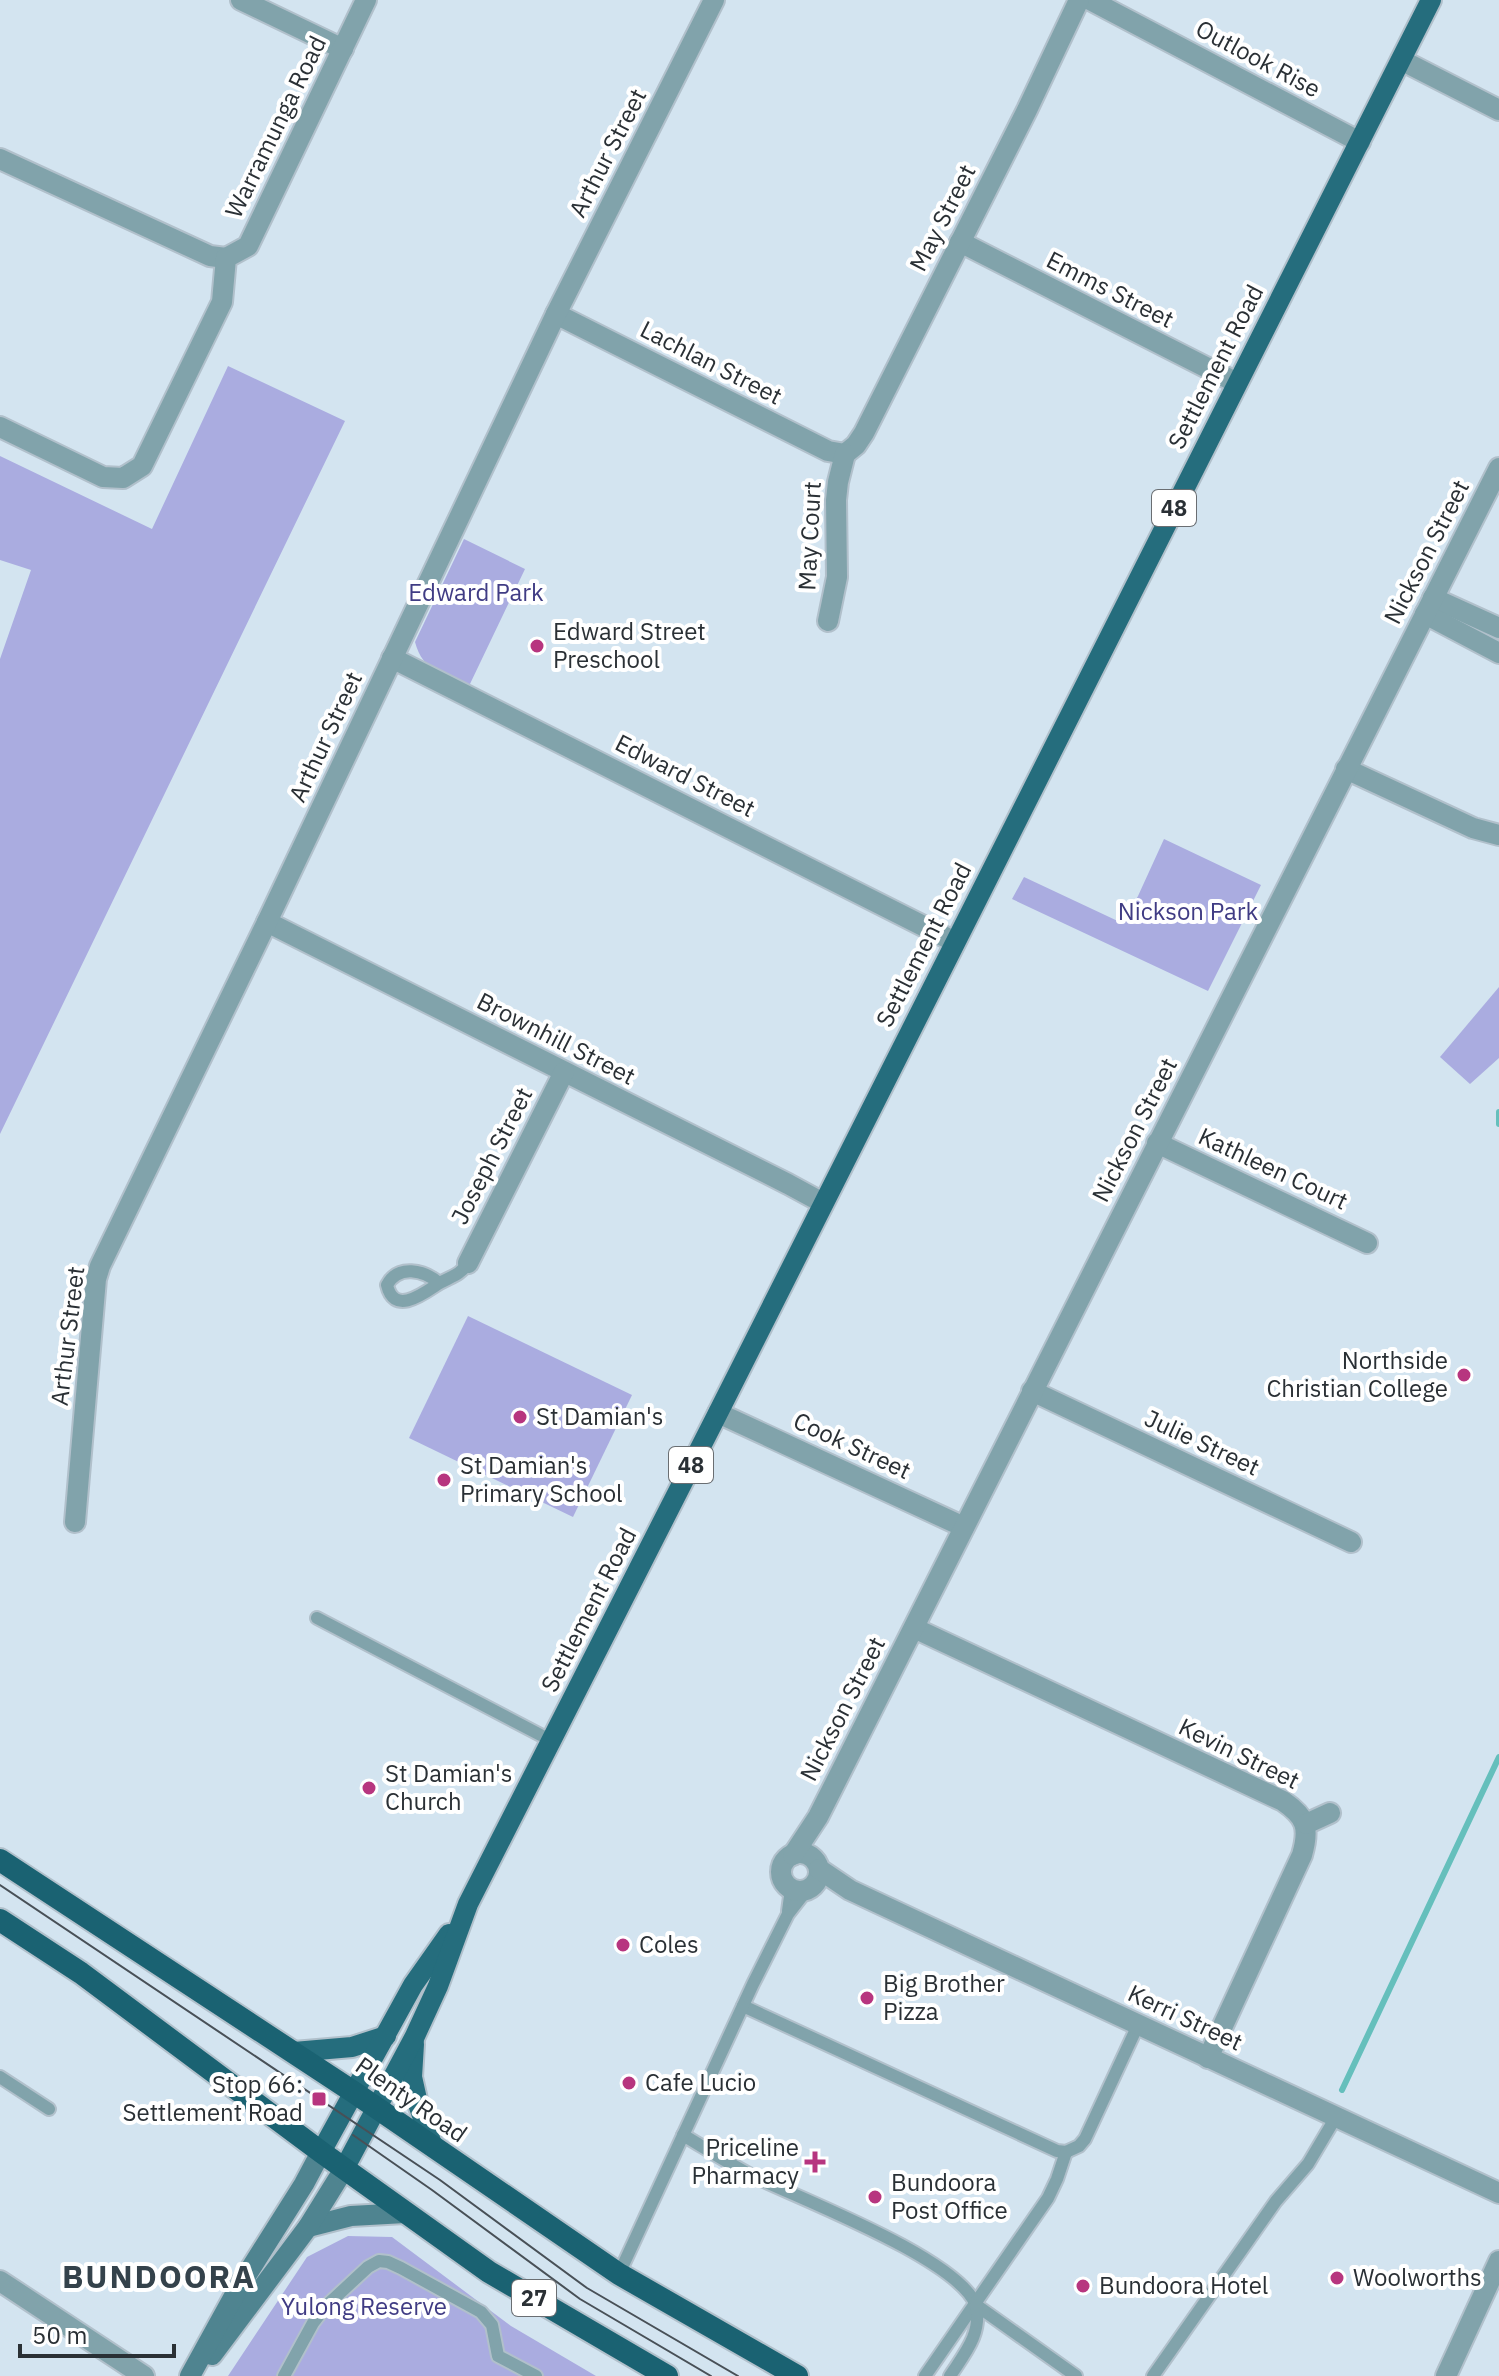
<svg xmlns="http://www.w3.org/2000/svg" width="1499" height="2376" viewBox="0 0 1499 2376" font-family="'IBM Plex Sans',sans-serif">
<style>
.green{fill:#aaace0}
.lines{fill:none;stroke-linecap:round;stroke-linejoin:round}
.stream{stroke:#65bfbc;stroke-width:6}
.service-casing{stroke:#b1c0cb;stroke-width:16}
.minor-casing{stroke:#b1c0cb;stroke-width:24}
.tertiary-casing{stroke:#b1c0cb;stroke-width:24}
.secondary-casing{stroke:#b1c0cb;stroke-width:24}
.primary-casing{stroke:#b1c0cb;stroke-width:24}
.trunk-casing{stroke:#b1c0cb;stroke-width:26}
.service{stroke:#81a3ab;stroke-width:12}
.minor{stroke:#81a3ab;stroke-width:20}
.tertiary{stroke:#81a3ab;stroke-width:20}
.secondary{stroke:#4f8490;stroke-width:20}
.primary{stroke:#256d7d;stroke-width:20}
.trunk{stroke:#1a6272;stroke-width:22}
.tram{stroke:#485057;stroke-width:2}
.poi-dot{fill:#b7357f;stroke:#fff;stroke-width:3}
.labels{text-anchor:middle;stroke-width:8;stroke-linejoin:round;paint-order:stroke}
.shield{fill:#fff;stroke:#6a6e72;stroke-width:2}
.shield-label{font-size:22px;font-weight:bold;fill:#2a3035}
.street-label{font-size:24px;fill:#2a3035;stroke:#fff}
.park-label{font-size:24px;fill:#403c84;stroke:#fff}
.poi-label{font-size:24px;fill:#2a3035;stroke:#fff;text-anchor:start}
.district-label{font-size:32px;font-weight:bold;letter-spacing:2px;fill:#34424b;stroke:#fff}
</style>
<rect width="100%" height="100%" fill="#d3e4f0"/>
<!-- green -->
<g class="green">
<polygon points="228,366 345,421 0,1134 0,659 31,570 0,560 0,456 152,529"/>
<path d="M464,539L525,569L469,686C443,674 423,672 415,642Z"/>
<polygon points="1164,839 1261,885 1208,991 1012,899 1024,877 1122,923 1138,896"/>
<polygon points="1499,987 1499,1058 1470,1084 1440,1057"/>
<polygon points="468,1316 632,1395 573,1517 409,1438"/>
<polygon points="348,2236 392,2237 511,2326 596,2376 228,2376 307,2257"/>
</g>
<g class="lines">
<!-- stream -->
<g class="stream">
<polyline points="1499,1112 1499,1124"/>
<polyline points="1342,2090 1499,1757"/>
</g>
<defs>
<g id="service">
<path d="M439,1283C424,1270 398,1264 387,1285C394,1316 423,1294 438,1284C449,1277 460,1276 468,1263"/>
<polyline points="317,1618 552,1741"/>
<polyline points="788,1911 791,1889"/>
<polyline points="743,2006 1057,2151 1066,2152"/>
<polyline points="0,2077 49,2109"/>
<path d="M683,2135C705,2148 728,2163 751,2175C800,2199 957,2258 976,2305L1076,2376"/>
<polyline points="1066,2152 1079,2146 1085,2139 1138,2025"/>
<polyline points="619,2274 753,1984 788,1914 806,1891"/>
<polyline points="284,2376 313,2323 326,2306 368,2267 379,2261 388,2262 401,2268 481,2312 492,2325 498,2356 536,2376"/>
<polyline points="925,2376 1048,2198 1057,2179 1066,2152"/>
<path d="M950,2376C965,2353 982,2334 976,2305"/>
<polyline points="1153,2376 1276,2201 1308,2164 1336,2117"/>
</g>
<g id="minor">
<polyline points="241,0 343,49"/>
<polyline points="1090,0 1360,142"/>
<polyline points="1401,60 1499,110"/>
<polyline points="0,159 210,256 226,258"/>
<polyline points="960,242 1237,383"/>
<polyline points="556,314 828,451 845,454"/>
<polyline points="0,427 103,477 123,478 142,466 222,302 226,258 248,246 366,0"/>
<polyline points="845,454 856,445 864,433 1027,110 1079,0"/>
<polyline points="1433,598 1499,628"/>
<polyline points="1425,614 1499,653"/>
<polyline points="828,621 837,577 836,500 838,482 845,454"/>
<polyline points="392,658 955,942"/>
<polyline points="1346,769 1473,828 1499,835"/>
<polyline points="267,922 788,1184 823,1203"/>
<polyline points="1157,1143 1367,1243"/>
<polyline points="468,1263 564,1072"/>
<polyline points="1032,1391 1351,1542"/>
<polyline points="718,1413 964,1527"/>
<polyline points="75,1522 96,1279 100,1266 267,922 556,314 714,0"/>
<path d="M914,1628L1283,1801C1306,1817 1310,1827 1302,1855L1208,2058"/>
<polyline points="1306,1824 1330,1813"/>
<circle cx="800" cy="1872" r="19"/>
<polyline points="793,1855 818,1817 1499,468"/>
<polyline points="819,1869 850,1890 1499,2193"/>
<polyline points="0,2281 144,2376"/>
</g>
<polyline id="tertiary" points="1446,2376 1499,2261"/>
<g id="secondary">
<polyline points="308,2227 351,2216 405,2213"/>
<polyline points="212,2355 308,2227 344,2169"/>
<polyline points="190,2376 239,2287 304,2184 321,2152"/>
</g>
<g id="primary">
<polyline points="414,2044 412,2077 418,2104 433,2147"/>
<polyline points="294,2052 352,2047 386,2036"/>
<polyline points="321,2152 413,1985 449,1934"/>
<polyline points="344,2169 415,2036 438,1986 468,1904 718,1413 1431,0"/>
</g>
<g id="trunk">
<polyline points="0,1860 355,2093 619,2274 797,2376"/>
<polyline points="0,1920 81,1973 321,2152 489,2272 667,2376"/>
</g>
</defs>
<!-- service casing -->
<use href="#service" class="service-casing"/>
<!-- minor casing -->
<use href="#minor" class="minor-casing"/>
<!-- tertiary casing -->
<use href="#tertiary" class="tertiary-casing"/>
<!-- secondary casing -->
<use href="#secondary" class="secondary-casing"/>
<!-- primary casing -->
<use href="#primary" class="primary-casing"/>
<!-- trunk casing -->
<use href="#trunk" class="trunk-casing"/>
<!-- service -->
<use href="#service" class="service"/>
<!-- minor -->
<use href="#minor" class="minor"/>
<!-- tertiary -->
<use href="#tertiary" class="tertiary"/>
<!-- secondary -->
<use href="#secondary" class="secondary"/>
<!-- primary -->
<use href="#primary" class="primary"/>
<!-- trunk -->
<use href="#trunk" class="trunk"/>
<!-- tram -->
<g class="tram">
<polyline points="0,1885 440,2180 587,2288 738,2376"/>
<polyline points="353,2135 432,2190 580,2299 711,2376"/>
</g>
</g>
<!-- markers -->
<g class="poi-dot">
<circle cx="537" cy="646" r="8"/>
<circle cx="1464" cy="1375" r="8"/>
<circle cx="520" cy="1417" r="8"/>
<circle cx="444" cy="1480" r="8"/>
<circle cx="369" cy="1788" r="8"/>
<circle cx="623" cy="1945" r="8"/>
<circle cx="867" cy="1998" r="8"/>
<circle cx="629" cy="2083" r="8"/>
<rect x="311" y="2091" width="16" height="16" rx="4"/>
<path d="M811 2150h8v8h8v8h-8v8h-8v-8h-8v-8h8z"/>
<circle cx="875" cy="2197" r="8"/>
<circle cx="1337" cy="2278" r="8"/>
<circle cx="1083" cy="2286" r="8"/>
</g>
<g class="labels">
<!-- shield labels -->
<g class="shield">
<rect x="1152" y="490" width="44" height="36" rx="6"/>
<rect x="669" y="1447" width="44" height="36" rx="6"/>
<rect x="512" y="2280" width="44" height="36" rx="6"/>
</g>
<g class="shield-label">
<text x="1174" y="516">48</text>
<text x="691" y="1473">48</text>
<text x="534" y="2306">27</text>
</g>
<!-- street labels -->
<g class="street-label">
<text transform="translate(1258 59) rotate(28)" y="8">Outlook Rise</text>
<text transform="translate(276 127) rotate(-64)" y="8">Warramunga Road</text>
<text transform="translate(608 153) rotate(-63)" y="8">Arthur Street</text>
<text transform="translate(943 218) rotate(-63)" y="8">May Street</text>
<text transform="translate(1110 290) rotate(27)" y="8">Emms Street</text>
<text transform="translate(711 363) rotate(27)" y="8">Lachlan Street</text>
<text transform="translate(1216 367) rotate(-63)" y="8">Settlement Road</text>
<text transform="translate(810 536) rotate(-87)" y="8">May Court</text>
<text transform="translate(1427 552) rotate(-63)" y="8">Nickson Street</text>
<text transform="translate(326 737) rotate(-65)" y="8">Arthur Street</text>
<text transform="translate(685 776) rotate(27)" y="8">Edward Street</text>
<text transform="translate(924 945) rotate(-63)" y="8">Settlement Road</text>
<text transform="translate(556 1039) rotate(27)" y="8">Brownhill Street</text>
<text transform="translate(1135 1130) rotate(-63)" y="8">Nickson Street</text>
<text transform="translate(492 1156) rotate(-63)" y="8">Joseph Street</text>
<text transform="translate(1273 1169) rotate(25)" y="8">Kathleen Court</text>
<text transform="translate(68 1336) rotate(-83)" y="8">Arthur Street</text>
<text transform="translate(1202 1443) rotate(25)" y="8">Julie Street</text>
<text transform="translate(852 1446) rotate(25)" y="8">Cook Street</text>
<text transform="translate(589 1610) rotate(-63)" y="8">Settlement Road</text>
<text transform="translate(843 1709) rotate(-63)" y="8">Nickson Street</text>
<text transform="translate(1239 1754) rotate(26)" y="8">Kevin Street</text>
<text transform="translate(1185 2018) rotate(25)" y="8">Kerri Street</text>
<text transform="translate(411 2100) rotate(35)" y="8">Plenty Road</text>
</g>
<!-- park labels -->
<g class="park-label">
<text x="476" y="601">Edward Park</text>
<text x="1188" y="920">Nickson Park</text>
<text x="364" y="2315">Yulong Reserve</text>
</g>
<!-- poi labels -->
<g class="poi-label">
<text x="553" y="640">Edward Street<tspan x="553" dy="28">Preschool</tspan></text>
<text x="1448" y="1369" text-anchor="end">Northside<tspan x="1448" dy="28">Christian College</tspan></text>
<text x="536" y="1425">St Damian's</text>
<text x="460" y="1474">St Damian's<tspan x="460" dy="28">Primary School</tspan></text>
<text x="385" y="1782">St Damian's<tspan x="385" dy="28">Church</tspan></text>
<text x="639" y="1953">Coles</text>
<text x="883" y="1992">Big Brother<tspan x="883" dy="28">Pizza</tspan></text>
<text x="645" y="2091">Cafe Lucio</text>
<text x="303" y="2093" text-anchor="end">Stop 66:<tspan x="303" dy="28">Settlement Road</tspan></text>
<text x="799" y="2156" text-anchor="end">Priceline<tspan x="799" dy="28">Pharmacy</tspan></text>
<text x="891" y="2191">Bundoora<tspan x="891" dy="28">Post Office</tspan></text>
<text x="1353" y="2286">Woolworths</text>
<text x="1099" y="2294">Bundoora Hotel</text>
</g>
<!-- district labels -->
<g class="district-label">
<text x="159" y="2288">BUNDOORA</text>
</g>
</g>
<!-- scale -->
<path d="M20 2344v12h154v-12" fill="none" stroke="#2a3035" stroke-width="4"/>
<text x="32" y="2344" font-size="24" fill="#2a3035" stroke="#ffffff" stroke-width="6" paint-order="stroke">50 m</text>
</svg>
